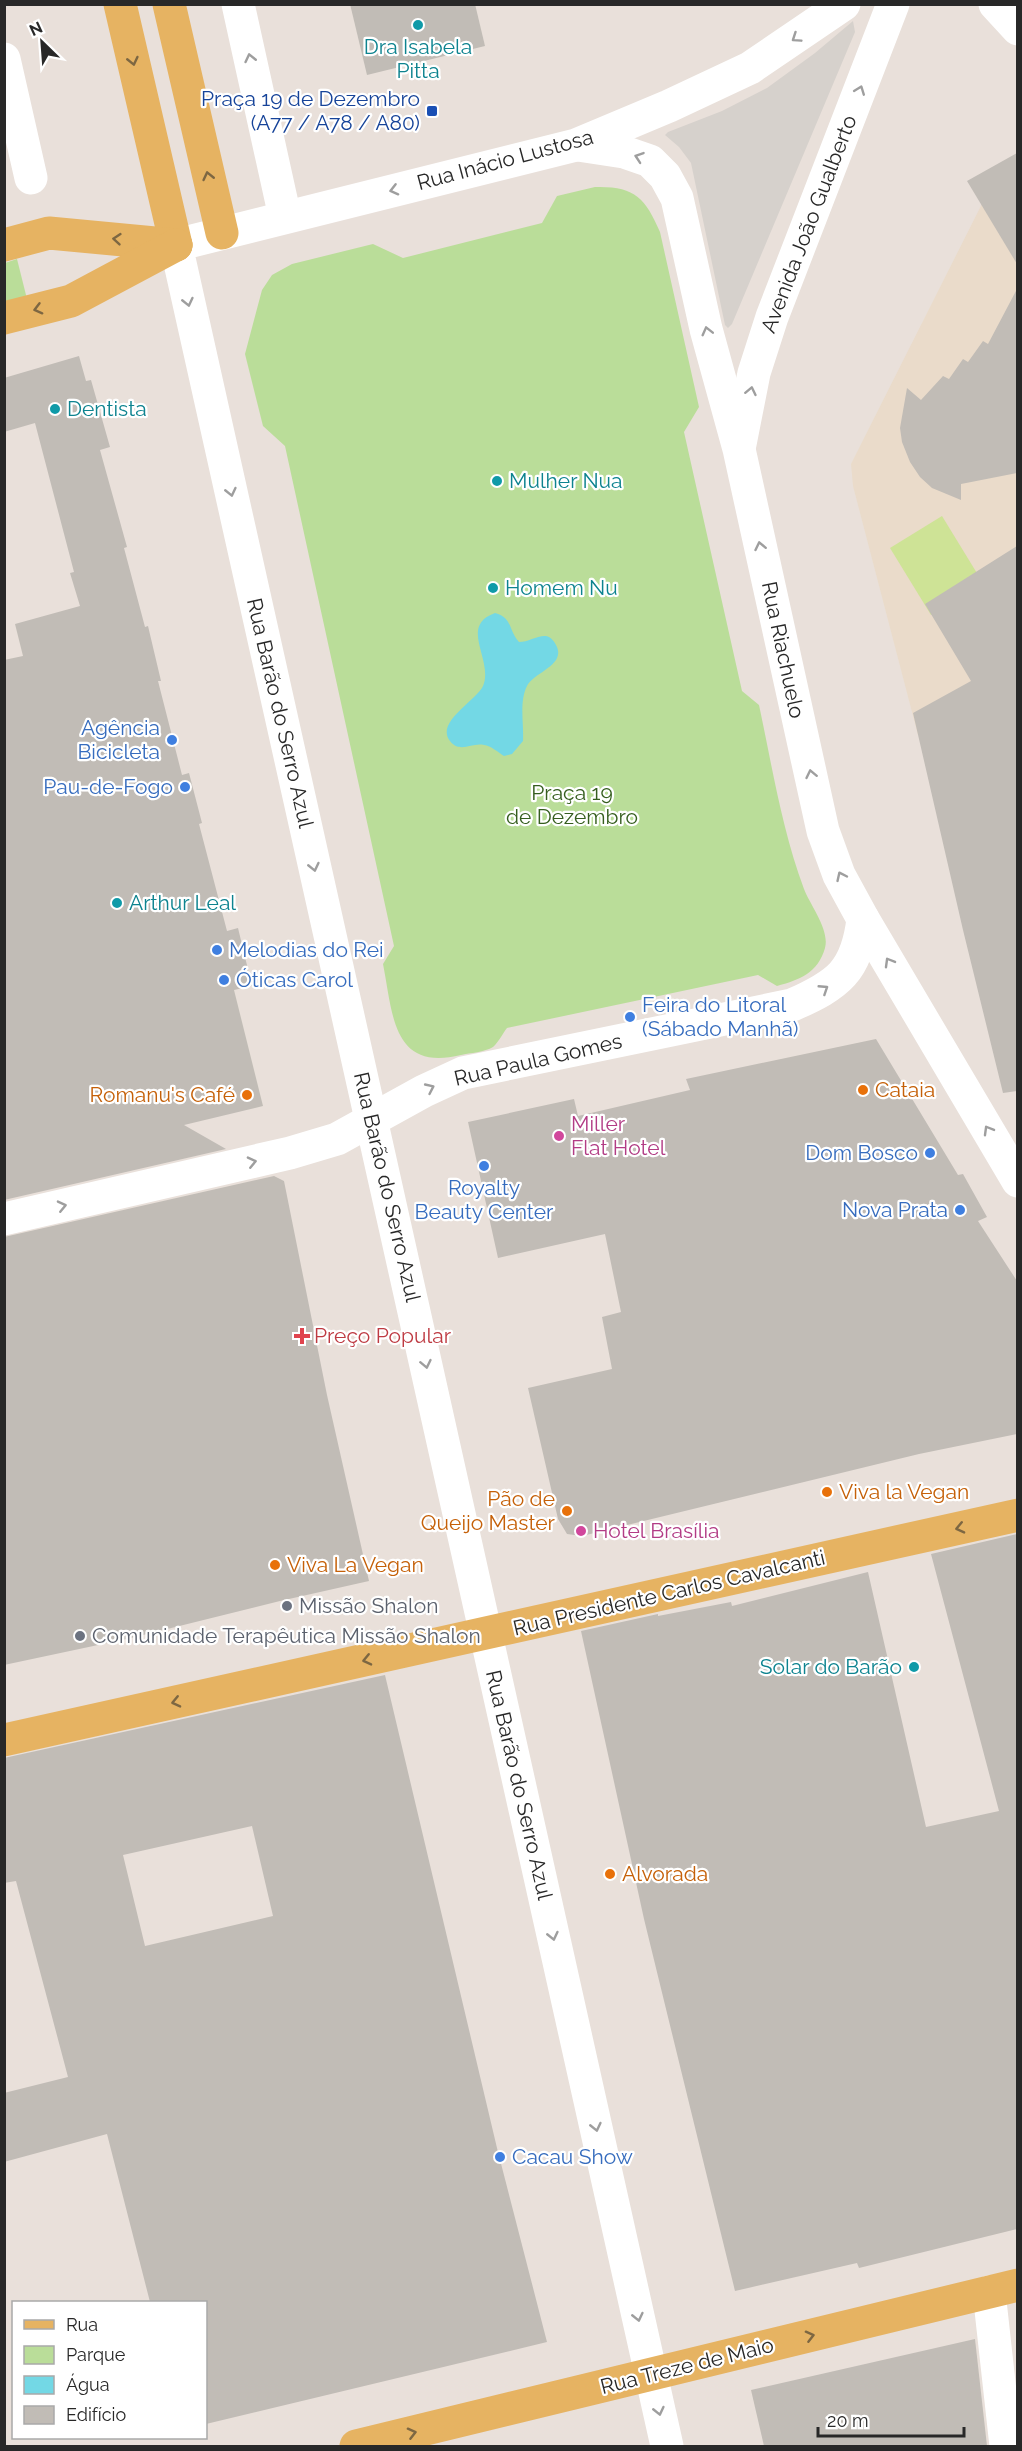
<svg xmlns="http://www.w3.org/2000/svg" width="1022" height="2451" viewBox="0 0 1022 2451" font-family="Raleway,sans-serif">
<style>
.education{fill:#eadbca}
.green{fill:#badd99}
.pitch{fill:#cee396}
.plaza{fill:#d6d1cc}
.water{fill:#73d8e5}
.building{fill:#c1bcb6;fill-rule:evenodd}
.lines{fill:none;stroke-linecap:round;stroke-linejoin:round}
.street{stroke:#fff;stroke-width:33}
.secondary{stroke:#fff;stroke-width:33}
.primary{stroke:#e6b362;stroke-width:33}
.oneway{stroke:#9e9e9e}
.oneway2{stroke:#7d6742}
.culture-dot{fill:#0f9aa8;stroke:#fff;stroke-width:2}
.transit-dot{fill:#1a4fb4;stroke:#fff;stroke-width:2}
.shop-dot{fill:#3f7fe0;stroke:#fff;stroke-width:2}
.food-dot{fill:#e8710a;stroke:#fff;stroke-width:2}
.hotel-dot{fill:#d1479c;stroke:#fff;stroke-width:2}
.health-dot{fill:#e0444e;stroke:#fff;stroke-width:2}
.worship-dot{fill:#6b7280;stroke:#fff;stroke-width:2}
.labels{text-anchor:middle;stroke-width:4.5;stroke-linejoin:round;paint-order:stroke}
.culture-label{font-size:21px;fill:#0d838f;stroke:#fff;text-anchor:start}
.transit-label{font-size:21px;fill:#164399;stroke:#fff;text-anchor:end}
.street-label{font-size:21px;fill:#282828;stroke:#fff}
.shop-label{font-size:21px;fill:#366cbe;stroke:#fff;text-anchor:end}
.park-label{font-size:21px;fill:#355e1e;stroke:#fff}
.food-label{font-size:21px;fill:#c56008;stroke:#fff;text-anchor:start}
.hotel-label{font-size:21px;fill:#b23c85;stroke:#fff;text-anchor:start}
.health-label{font-size:21px;fill:#be3a42;stroke:#fff;text-anchor:start}
.worship-label{font-size:21px;fill:#5b616d;stroke:#fff;text-anchor:start}
</style>
<rect width="100%" height="100%" fill="#e9e0da"/>
<!-- education -->
<polygon class="education" points="1017,159 1017,679 918,735 853,486 851,464 999,170"/>
<!-- green -->
<g class="green">
<path d="M595,187C634,186 645,197 660,232L699,407L684,432L742,691L759,705C772,766 782,830 804,889C810,905 830,930 825,948C818,973 799,980 777,986L758,975L507,1028C503,1033 498,1043 493,1047C485,1052 470,1053 461,1055C392,1072 393,1014 383,964L394,946L285,446L263,426L245,354L262,290L272,275L292,264L373,244L403,258L542,223L557,196Z"/>
<polygon points="17,259 27,299 5,305 5,263"/>
</g>
<!-- pitch -->
<polygon class="pitch" points="942,516 983,583 931,615 890,548"/>
<!-- plaza -->
<polygon class="plaza" points="853,21 855,32 732,324 728,328 725,325 691,163 679,147 665,135 668,132 722,111 767,88 815,53"/>
<!-- water -->
<path class="water" d="M495,613C513,618 508,630 519,642C528,642 538,635 546,636C551,637 554,641 556,645C567,665 534,672 527,686C519,702 524,723 523,741L512,754L504,756C498,752 491,746 484,745C472,742 460,754 450,741C435,722 476,701 483,686C494,660 458,626 495,613Z"/>
<!-- building -->
<g class="building">
<polygon points="350,4 475,4 485,46 367,75"/>
<polygon points="1017,153 1017,264 967,181"/>
<polygon points="1017,289 1017,473 961,484 961,500 932,488 920,477 910,462 902,442 900,428 907,388 921,400 943,376 949,379 963,359 968,362 983,341 988,344"/>
<polygon points="79,356 86,381 91,380 110,447 100,450 127,547 124,548 145,627 148,626 161,681 158,681 182,775 189,773 202,823 199,824 227,931 238,928 252,986 234,990 263,1106 184,1125 226,1149 4,1200 4,660 23,656 15,624 80,606 70,573 74,572 35,423 4,432 4,378"/>
<polygon points="1017,546 1017,1091 1003,1093 963,930 913,713 971,681 925,604"/>
<polygon points="876,1039 958,1175 963,1174 987,1217 978,1221 1017,1281 1017,1434 919,1454 582,1536 567,1534 558,1519 528,1388 612,1369 602,1317 621,1312 605,1234 498,1258 468,1122 574,1099 578,1116 690,1090 686,1079"/>
<polygon points="274,1176 284,1181 327,1395 369,1581 280,1601 131,1638 4,1665 4,1237"/>
<polygon points="1017,1534 1017,2229 859,2268 857,2263 735,2291 644,1919 581,1631 658,1614 658,1616 731,1602 732,1606 868,1572 926,1827 999,1811 931,1554"/>
<path d="M385,1675L497,2148L547,2342L206,2424V2302H150L107,2134L4,2162V2093L68,2077L16,1881L4,1883V1758ZM252,1826L273,1916L145,1946L123,1855Z"/>
<polygon points="975,2339 987,2446 764,2446 751,2390"/>
</g>
<g class="lines">
<!-- street -->
<g class="street">
<polyline points="4,59 31,178"/>
<path d="M4,1219L290,1153L337,1139L424,1091L463,1073L792,1005C838,985 857,971 863,919"/>
<polyline points="989,2292 1006,2446"/>
</g>
<!-- secondary -->
<g class="secondary">
<polyline points="238,4 285,217"/>
<polyline points="995,4 1018,29"/>
<polyline points="578,145 624,152 650,161 665,176 677,198 706,329 739,449 823,831 839,875 863,919 1018,1181"/>
<polyline points="740,444 754,373 772,317 893,4"/>
<polyline points="667,2446 176,245 576,145 669,106 750,68 844,4"/>
</g>
<!-- primary -->
<g class="primary">
<polyline points="120,4 176,245"/>
<polyline points="169,4 222,233"/>
<polyline points="4,245 49,233 176,245"/>
<polyline points="4,318 71,301 176,245"/>
<polyline points="4,1740 1018,1515"/>
<polyline points="356,2446 1018,2285"/>
</g>
</g>
<!-- one-way arrows -->
<defs><path id="oneway-chevron" d="M-2-3.5L2.5 0L-2 3.5" fill="none" stroke-width="1.6" stroke-linecap="round" stroke-linejoin="round" transform="scale(1.5)"/></defs>
<g class="oneway">
<use href="#oneway-chevron" transform="translate(796 38) rotate(146)"/>
<use href="#oneway-chevron" transform="translate(250 58) rotate(-103)"/>
<use href="#oneway-chevron" transform="translate(860 90) rotate(-69)"/>
<use href="#oneway-chevron" transform="translate(639 157) rotate(-161)"/>
<use href="#oneway-chevron" transform="translate(394 190) rotate(166)"/>
<use href="#oneway-chevron" transform="translate(188 302) rotate(77)"/>
<use href="#oneway-chevron" transform="translate(707 331) rotate(-104)"/>
<use href="#oneway-chevron" transform="translate(751 391) rotate(-78)"/>
<use href="#oneway-chevron" transform="translate(231 492) rotate(77)"/>
<use href="#oneway-chevron" transform="translate(760 546) rotate(-102)"/>
<use href="#oneway-chevron" transform="translate(811 774) rotate(-102)"/>
<use href="#oneway-chevron" transform="translate(314 867) rotate(77)"/>
<use href="#oneway-chevron" transform="translate(841 876) rotate(-115)"/>
<use href="#oneway-chevron" transform="translate(889 962) rotate(-120)"/>
<use href="#oneway-chevron" transform="translate(824 989) rotate(-33)"/>
<use href="#oneway-chevron" transform="translate(430 1088) rotate(-25)"/>
<use href="#oneway-chevron" transform="translate(988 1130) rotate(-120)"/>
<use href="#oneway-chevron" transform="translate(252 1162) rotate(-13)"/>
<use href="#oneway-chevron" transform="translate(62 1206) rotate(-13)"/>
<use href="#oneway-chevron" transform="translate(426 1364) rotate(78)"/>
<use href="#oneway-chevron" transform="translate(553 1936) rotate(77)"/>
<use href="#oneway-chevron" transform="translate(596 2127) rotate(77)"/>
<use href="#oneway-chevron" transform="translate(638 2317) rotate(77)"/>
<use href="#oneway-chevron" transform="translate(659 2411) rotate(77)"/>
</g>
<g class="oneway2">
<use href="#oneway-chevron" transform="translate(133 61) rotate(77)"/>
<use href="#oneway-chevron" transform="translate(208 176) rotate(-103)"/>
<use href="#oneway-chevron" transform="translate(117 239) rotate(-175)"/>
<use href="#oneway-chevron" transform="translate(38 309) rotate(165)"/>
<use href="#oneway-chevron" transform="translate(960 1528) rotate(167)"/>
<use href="#oneway-chevron" transform="translate(367 1660) rotate(167)"/>
<use href="#oneway-chevron" transform="translate(176 1702) rotate(167)"/>
<use href="#oneway-chevron" transform="translate(810 2336) rotate(-14)"/>
<use href="#oneway-chevron" transform="translate(412 2433) rotate(-14)"/>
</g>
<!-- markers -->
<g class="culture-dot">
<circle cx="418" cy="25" r="6"/>
<circle cx="55" cy="409" r="6"/>
<circle cx="497" cy="481" r="6"/>
<circle cx="493" cy="588" r="6"/>
<circle cx="117" cy="903" r="6"/>
<circle cx="914" cy="1667" r="6"/>
</g>
<rect class="transit-dot" x="426" y="105" width="12" height="12" rx="3"/>
<g class="shop-dot">
<circle cx="172" cy="740" r="6"/>
<circle cx="185" cy="787" r="6"/>
<circle cx="217" cy="950" r="6"/>
<circle cx="224" cy="980" r="6"/>
<circle cx="630" cy="1017" r="6"/>
<circle cx="930" cy="1153" r="6"/>
<circle cx="484" cy="1166" r="6"/>
<circle cx="960" cy="1210" r="6"/>
<circle cx="500" cy="2157" r="6"/>
</g>
<g class="food-dot">
<circle cx="863" cy="1090" r="6"/>
<circle cx="247" cy="1095" r="6"/>
<circle cx="827" cy="1492" r="6"/>
<circle cx="567" cy="1511" r="6"/>
<circle cx="275" cy="1565" r="6"/>
<circle cx="610" cy="1874" r="6"/>
</g>
<g class="hotel-dot">
<circle cx="559" cy="1136" r="6"/>
<circle cx="581" cy="1531" r="6"/>
</g>
<path class="health-dot" d="M299 1327h6v6h6v6h-6v6h-6v-6h-6v-6h6z"/>
<g class="worship-dot">
<circle cx="287" cy="1606" r="6"/>
<circle cx="80" cy="1636" r="6"/>
</g>
<g class="labels">
<!-- culture labels -->
<g class="culture-label">
<text x="418" y="54" text-anchor="middle">Dra Isabela<tspan x="418" dy="24">Pitta</tspan></text>
<text x="67" y="416">Dentista</text>
<text x="509" y="488">Mulher Nua</text>
<text x="505" y="595">Homem Nu</text>
<text x="129" y="910">Arthur Leal</text>
<text x="902" y="1674" text-anchor="end">Solar do Barão</text>
</g>
<!-- transit labels -->
<g class="transit-label">
<text x="420" y="106">Praça 19 de Dezembro<tspan x="420" dy="24">(A77 / A78 / A80)</tspan></text>
</g>
<!-- street labels -->
<g class="street-label">
<text transform="translate(505 160) rotate(-15)" y="7">Rua Inácio Lustosa</text>
<text transform="translate(809 224) rotate(-69)" y="7">Avenida João Gualberto</text>
<text transform="translate(783 650) rotate(78)" y="7">Rua Riachuelo</text>
<text transform="translate(280 713) rotate(77)" y="7">Rua Barão do Serro Azul</text>
<text transform="translate(538 1060) rotate(-13)" y="7">Rua Paula Gomes</text>
<text transform="translate(387 1187) rotate(77)" y="7">Rua Barão do Serro Azul</text>
<text transform="translate(669 1593) rotate(-13)" y="7">Rua Presidente Carlos Cavalcanti</text>
<text transform="translate(519 1785) rotate(77)" y="7">Rua Barão do Serro Azul</text>
<text transform="translate(687 2366) rotate(-14)" y="7">Rua Treze de Maio</text>
</g>
<!-- shop labels -->
<g class="shop-label">
<text x="160" y="735">Agência<tspan x="160" dy="24">Bicicleta</tspan></text>
<text x="173" y="794">Pau-de-Fogo</text>
<text x="229" y="957" text-anchor="start">Melodias do Rei</text>
<text x="236" y="987" text-anchor="start">Óticas Carol</text>
<text x="642" y="1012" text-anchor="start">Feira do Litoral<tspan x="642" dy="24">(Sábado Manhã)</tspan></text>
<text x="918" y="1160">Dom Bosco</text>
<text x="484" y="1195" text-anchor="middle">Royalty<tspan x="484" dy="24">Beauty Center</tspan></text>
<text x="948" y="1217">Nova Prata</text>
<text x="512" y="2164" text-anchor="start">Cacau Show</text>
</g>
<!-- park labels -->
<g class="park-label">
<text x="572" y="800">Praça 19<tspan x="572" dy="24">de Dezembro</tspan></text>
</g>
<!-- food labels -->
<g class="food-label">
<text x="875" y="1097">Cataia</text>
<text x="235" y="1102" text-anchor="end">Romanu's Café</text>
<text x="839" y="1499">Viva la Vegan</text>
<text x="555" y="1506" text-anchor="end">Pão de<tspan x="555" dy="24">Queijo Master</tspan></text>
<text x="287" y="1572">Viva La Vegan</text>
<text x="622" y="1881">Alvorada</text>
</g>
<!-- hotel labels -->
<g class="hotel-label">
<text x="571" y="1131">Miller<tspan x="571" dy="24">Flat Hotel</tspan></text>
<text x="593" y="1538">Hotel Brasília</text>
</g>
<!-- health labels -->
<g class="health-label">
<text x="314" y="1343">Preço Popular</text>
</g>
<!-- worship labels -->
<g class="worship-label">
<text x="299" y="1613">Missão Shalon</text>
<text x="92" y="1643">Comunidade Terapêutica Missão Shalon</text>
</g>
</g>
<!-- border -->
<rect width="1022" height="2451" fill="none" stroke="#282828" stroke-width="12"/>
<!-- legend -->
<rect x="12" y="2301" width="195" height="138" fill="#ffffff" stroke="#a9a9a9" stroke-width="1.5"/>
<rect x="24" y="2320" width="30" height="9" fill="#e6b362" stroke="#a9a9a9" stroke-width="1.5"/>
<text x="66" y="2331" font-size="18" fill="#282828">Rua</text>
<rect x="24" y="2346" width="30" height="18" fill="#badd99" stroke="#a9a9a9" stroke-width="1.5"/>
<text x="66" y="2361" font-size="18" fill="#282828">Parque</text>
<rect x="24" y="2376" width="30" height="18" fill="#73d8e5" stroke="#a9a9a9" stroke-width="1.5"/>
<text x="66" y="2391" font-size="18" fill="#282828">Água</text>
<rect x="24" y="2406" width="30" height="18" fill="#c1bcb6" stroke="#a9a9a9" stroke-width="1.5"/>
<text x="66" y="2421" font-size="18" fill="#282828">Edifício</text>
<!-- north arrow -->
<g transform="translate(42 42) rotate(335)" stroke="#ffffff" stroke-width="4.5" paint-order="stroke">
<path d="M0-4.5L10 22L0 15L-10 22Z" fill="#282828"/>
<text y="-9" font-size="16" font-weight="bold" text-anchor="middle" fill="#282828">N</text>
</g>
<!-- scale -->
<path d="M818 2427v9h146v-9" fill="none" stroke="#282828" stroke-width="3"/>
<text x="827" y="2427" font-size="18" fill="#282828" stroke="#ffffff" stroke-width="4.5" paint-order="stroke">20 m</text>
</svg>
